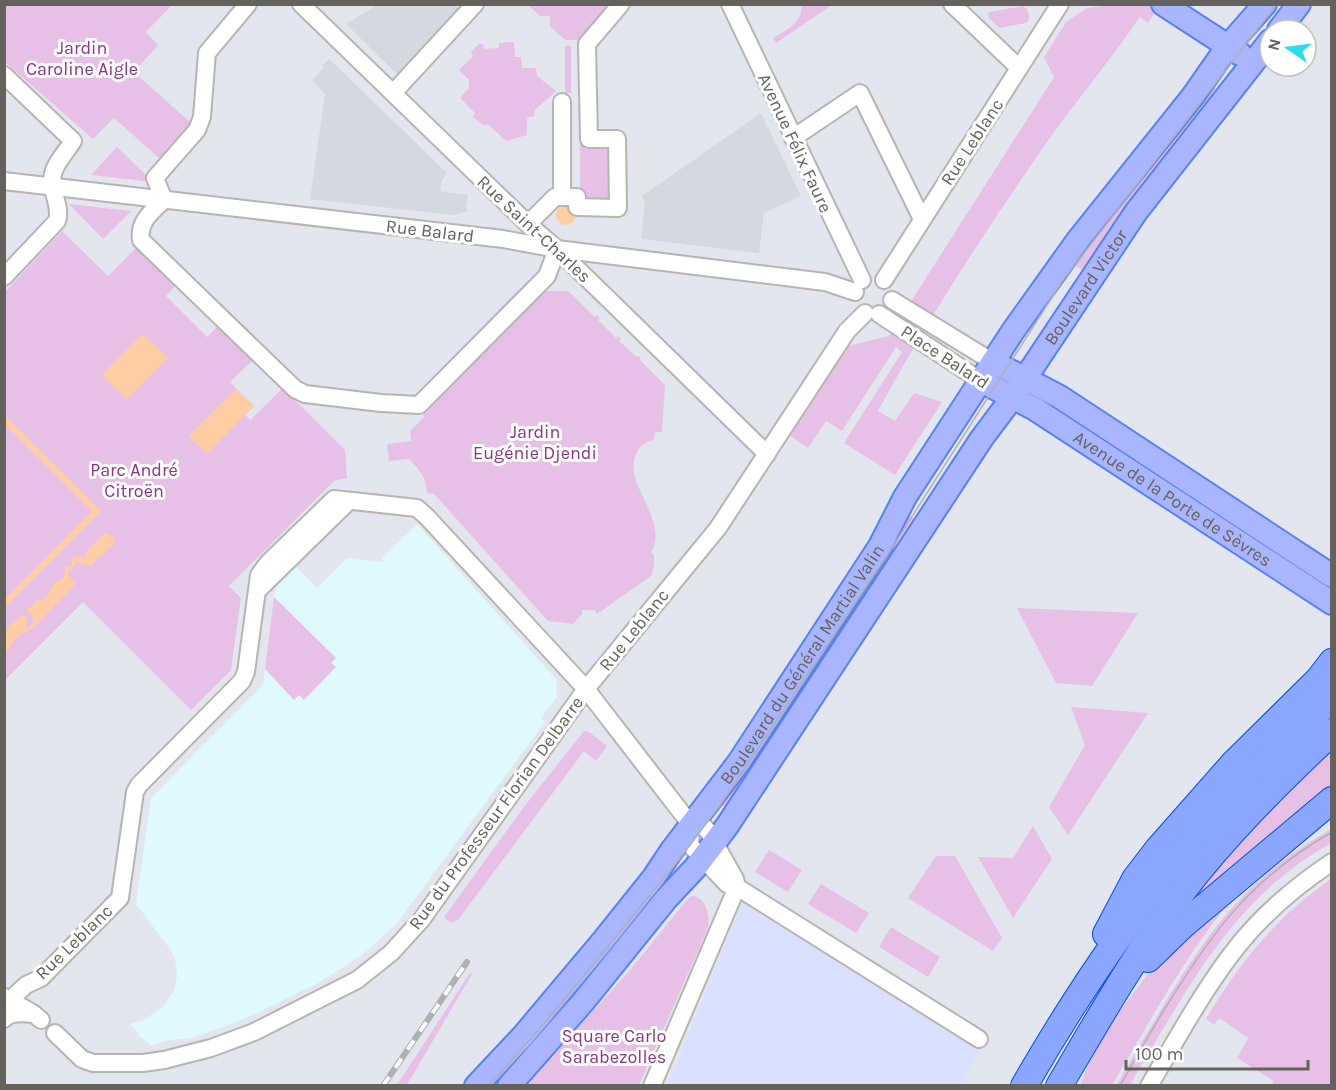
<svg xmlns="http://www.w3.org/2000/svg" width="1336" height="1090" viewBox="0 0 1336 1090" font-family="Karla,sans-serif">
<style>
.commercial{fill:#d9e1ff}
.education{fill:#d5d7e1}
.medical{fill:#e0f9fc}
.green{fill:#e7c0e6}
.water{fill:#ffcda4}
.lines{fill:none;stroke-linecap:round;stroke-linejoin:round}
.minor-casing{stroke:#b7b4af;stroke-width:20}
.major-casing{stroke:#5781f4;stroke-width:26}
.highway-casing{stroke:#0049f3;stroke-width:28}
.minor{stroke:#fff;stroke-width:16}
.major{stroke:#a9b6ff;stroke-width:22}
.highway{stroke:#8ba7ff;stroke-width:26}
.tram{stroke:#b1b0af;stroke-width:1.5}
.rail-casing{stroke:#b1b0af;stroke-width:6}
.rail{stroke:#fff;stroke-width:4;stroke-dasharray:11;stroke-linecap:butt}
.labels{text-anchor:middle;stroke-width:6;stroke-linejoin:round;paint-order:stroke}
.park-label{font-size:18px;fill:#8b3586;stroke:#fff}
.street-label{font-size:18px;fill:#65615c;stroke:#fff}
</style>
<rect width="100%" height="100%" fill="#e4e6ef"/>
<!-- commercial -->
<polygon class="commercial" points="743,900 980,1051 960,1085 667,1086"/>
<!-- education -->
<g class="education">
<polygon points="377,5 455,5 461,13 399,76 346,24"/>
<polygon points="329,59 447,173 442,180 440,191 468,195 466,208 468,211 453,215 310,199 325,94 312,80 324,68 322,66"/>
<polygon points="761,113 801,196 764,213 759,253 641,239 645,202 642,196"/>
</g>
<!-- medical -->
<polygon class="medical" points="417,524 556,679 557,697 541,718 545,722 397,923 362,955 318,983 244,1019 192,1038 169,1040 151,1045 138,1035 140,1034 130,1024 144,1020 164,1006 174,990 177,976 175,959 170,949 136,904 151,798 263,685 276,586 280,581 295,566 317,588 347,558 383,562 382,558"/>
<!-- green -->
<g class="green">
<polygon points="613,4 587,40 565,40 550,26 550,16 540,16 528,5"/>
<path d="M1122,4L1160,5L1148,23L1140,17C1110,61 1075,102 1045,145C985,231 928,319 878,411L895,421L914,393L942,402L895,475L844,443L902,352L896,347L842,431L826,421L808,448L789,435L848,346L889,336L1054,77L1044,57L1066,22L1087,8Z"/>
<polygon points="4,5 172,5 146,32 158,45 134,72 191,123 160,159 114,118 93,139 5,62"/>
<path d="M802,5H832L776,43L773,38C788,29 801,24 802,5Z"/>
<path d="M1023,6C1029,10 1032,18 1026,23L999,28L988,17L989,12Z"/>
<polygon points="514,42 515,57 521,57 522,68 536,68 537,76 556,91 535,110 534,116 527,118 527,135 506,141 488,124 485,126 473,117 475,113 460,98 469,88 469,80 459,70 473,56 471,52 479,44 483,44 484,49 499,48 499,43"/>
<rect x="565" y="46" width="6" height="47"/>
<polygon points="1210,84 1222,94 1087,274 1072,263"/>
<polygon points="580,142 585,142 585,149 612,148 613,199 580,199"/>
<polygon points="117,147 153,182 91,175"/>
<polygon points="69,204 131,211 103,239"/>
<polygon points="62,231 108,276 138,246 177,284 166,296 207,337 219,325 254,359 230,382 254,406 245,415 250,420 283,388 345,450 347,478 334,481 229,586 241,598 231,670 191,710 83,602 5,680 5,292"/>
<path d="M542,291H568L595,317L597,315L600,318L598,320L616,338L618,336L621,339L619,341L637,357L639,356L641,359L640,360L665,385L662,432H655L654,440C635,443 630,464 636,481C643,500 665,532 651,552L654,555V568L651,576L597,614L594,610H582V614L573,624L548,621L434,494L427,493C427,478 419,469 409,459L389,461L387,444L411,441L410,431L424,417L423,415L432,406L430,404L434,401L435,402L453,385L451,383L455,379L457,380L473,364L471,362L475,358L477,359L492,344L491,342L495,338L497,339Z"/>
<polygon points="903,512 920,523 730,810 718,802"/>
<polygon points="274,597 336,658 331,663 336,667 304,700 299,695 294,700 265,669"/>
<polygon points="1017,608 1138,613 1092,686 1056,683"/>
<polygon points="1071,707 1148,713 1068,835 1049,807 1085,745"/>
<polygon points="584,731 589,732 607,746 596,761 584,751 458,920 451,923 444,917 523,808"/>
<polygon points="1331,749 1331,791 1184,909 1274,804"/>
<polygon points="1033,826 1052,859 1013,918 978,857 1013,858"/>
<path d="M1331,829V843C1259,884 1217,940 1174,1011C1159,1035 1144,1060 1130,1085H1117C1131,1058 1148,1032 1163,1006C1212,926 1249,876 1331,829Z"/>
<polygon points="769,850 802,870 788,892 755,872"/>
<polygon points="936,856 955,856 1002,938 993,951 908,898"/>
<path d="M1331,879V1085H1271L1274,1081L1237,1058L1248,1038L1219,1018L1214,1025L1206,1019C1240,962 1276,917 1331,879Z"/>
<polygon points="821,884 869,913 856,933 808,904"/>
<path d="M1239,891C1188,949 1152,1019 1112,1085L1080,1086L1092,1054L1103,1034L1156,963Z"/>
<path d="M694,896C707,900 710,916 708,928L639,1085H527L630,970L689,897Z"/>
<polygon points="891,927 940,957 928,977 879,947"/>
<polygon points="470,973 472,974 407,1085 397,1085"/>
</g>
<!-- water -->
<g class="water">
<circle cx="566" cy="215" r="10"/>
<polygon points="143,334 168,358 127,400 102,375"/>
<polygon points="236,389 254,406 207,454 189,436"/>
<polygon points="4,415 101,511 5,607 5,599 92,511 5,424"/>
<path d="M105,533L114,537L113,545L106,550L104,555L98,557L92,565H85L77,561L72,570L68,571V575L75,583L72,588L33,628L21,634L10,645L9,650L5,652C4,643 4,633 9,626C13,622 17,621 21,616L24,615L27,620L25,630L34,622L33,616L28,613V608L33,606L35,601L45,599L54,583L64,577L65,567L72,566V559L75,556H81L85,559L87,551Z"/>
</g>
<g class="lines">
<defs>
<g id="minor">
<path d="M248,4L207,53L202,117L197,130L155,178L164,200C152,211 138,222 141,240L295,389L305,394L381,403L419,405L547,276L557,249"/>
<polyline points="301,4 528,224 557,249 767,454"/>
<polyline points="730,4 862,280"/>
<polyline points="952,4 1019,68"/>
<path d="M4,75L73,141C67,151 55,163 53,174C49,190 62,206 57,221L4,277"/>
<polyline points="393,93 475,4"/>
<polyline points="562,102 562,197"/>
<polyline points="793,138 860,93 922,219"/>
<polyline points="4,181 503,239 557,249 825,282 855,292"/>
<polyline points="528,224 555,197 577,197 577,207 618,208 617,139 589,139 587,44 621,4"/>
<polyline points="884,280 1060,4"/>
<polyline points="892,300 993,362"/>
<polyline points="879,314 981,381"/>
<polyline points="258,590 349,501"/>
<polyline points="691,825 690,845 727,884 737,887 979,1039"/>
<polyline points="691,825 704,827 708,831 735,879 737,887"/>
<polyline points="4,997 10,1000 26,985 41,978 120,898 135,792 139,785 242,681 246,672 259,575 268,563 334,499 417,508 427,517 586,689 691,825"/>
<polyline points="10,1000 34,1014 41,1020"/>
<path d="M4,1019C11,1011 24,1013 33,1014"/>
<polyline points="55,1033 82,1059 93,1063 143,1063 164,1060 211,1048 254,1032 357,980 391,953 422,919 586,689 718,528 847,331 865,313"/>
<polyline points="652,1086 737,887"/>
<path d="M1149,1086C1175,1042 1200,996 1230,956C1258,918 1293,888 1332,862"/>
</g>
<g id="major">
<polyline points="1163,4 1240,54"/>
<polyline points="1279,30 1299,4"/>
<polyline points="993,362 1060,397 1332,576"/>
<path id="s1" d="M981,381L1035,409L1332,603"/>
<path id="s2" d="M476,1086L523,1036L602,942L654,877L672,850L739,762L880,546L905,497L1013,331L1078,240L1193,96L1228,46L1265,4"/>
<path id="s3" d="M509,1086L583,1002L666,899L695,868L727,826L982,438L1012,398L1136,212L1270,41"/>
</g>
<g id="highway">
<polyline points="1106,934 1135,879 1158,849 1233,764 1319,679 1332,662"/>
<polyline points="1148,959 1183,925 1332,800"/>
<path d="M1024,1086C1070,1006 1122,927 1181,856C1227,800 1280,749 1332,698"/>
<path d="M1059,1086C1098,1020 1136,953 1182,892C1226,834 1279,782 1332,732"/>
</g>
</defs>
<!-- minor casing -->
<use href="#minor" class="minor-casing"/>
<!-- major casing -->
<use href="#major" class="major-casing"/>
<!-- highway casing -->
<use href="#highway" class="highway-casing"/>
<!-- minor -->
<use href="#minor" class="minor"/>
<!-- major -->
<use href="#major" class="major"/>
<!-- highway -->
<use href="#highway" class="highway"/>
<!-- tram -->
<g class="tram">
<polyline points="488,1086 542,1026 678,861 721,804 888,554 1063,280 1277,4"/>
<path d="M1120,1086C1134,1060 1149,1035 1164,1010C1212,932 1250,879 1332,832"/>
</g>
<defs>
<polyline id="rail" points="383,1086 467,962"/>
</defs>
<!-- rail casing -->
<use href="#rail" class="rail-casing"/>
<!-- rail -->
<use href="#rail" class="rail"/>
</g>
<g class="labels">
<!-- park labels -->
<g class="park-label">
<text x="82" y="54">Jardin<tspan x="82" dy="21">Caroline Aigle</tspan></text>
<text x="535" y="438">Jardin<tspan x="535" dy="21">Eugénie Djendi</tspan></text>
<text x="134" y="476">Parc André<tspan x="134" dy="21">Citroën</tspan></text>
<text x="614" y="1042">Square Carlo<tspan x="614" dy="21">Sarabezolles</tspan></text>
</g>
<!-- street labels -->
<g class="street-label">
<text transform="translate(972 142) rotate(-57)" y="6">Rue Leblanc</text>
<text transform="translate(795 143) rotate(65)" y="6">Avenue Félix Faure</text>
<text transform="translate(534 229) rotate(43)" y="6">Rue Saint-Charles</text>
<text transform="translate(430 231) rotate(7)" y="6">Rue Balard</text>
<text dy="6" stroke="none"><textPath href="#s3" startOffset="987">Boulevard Victor</textPath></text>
<text transform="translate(945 357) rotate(33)" y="6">Place Balard</text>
<text dy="6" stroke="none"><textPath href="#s1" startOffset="225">Avenue de la Porte de Sèvres</textPath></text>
<text transform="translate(634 630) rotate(-51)" y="6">Rue Leblanc</text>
<text dy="6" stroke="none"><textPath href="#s2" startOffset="534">Boulevard du Général Martial Valin</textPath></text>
<text transform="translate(496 813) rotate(-54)" y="6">Rue du Professeur Florian Delbarre</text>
<text transform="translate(74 942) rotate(-44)" y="6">Rue Leblanc</text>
</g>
</g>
<!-- border -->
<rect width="1336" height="1090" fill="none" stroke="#65615c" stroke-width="12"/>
<!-- north arrow -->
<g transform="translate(1288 48) rotate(284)"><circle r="28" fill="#ffffff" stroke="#c1c0be" stroke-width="1.5"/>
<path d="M0-4.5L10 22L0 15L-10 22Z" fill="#2cdced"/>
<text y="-9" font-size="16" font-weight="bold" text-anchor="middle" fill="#65615c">N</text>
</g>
<!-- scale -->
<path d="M1126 1060v9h182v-9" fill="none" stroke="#65615c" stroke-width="3"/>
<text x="1135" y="1060" font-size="18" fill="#65615c" stroke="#ffffff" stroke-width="4.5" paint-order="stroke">100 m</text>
</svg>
